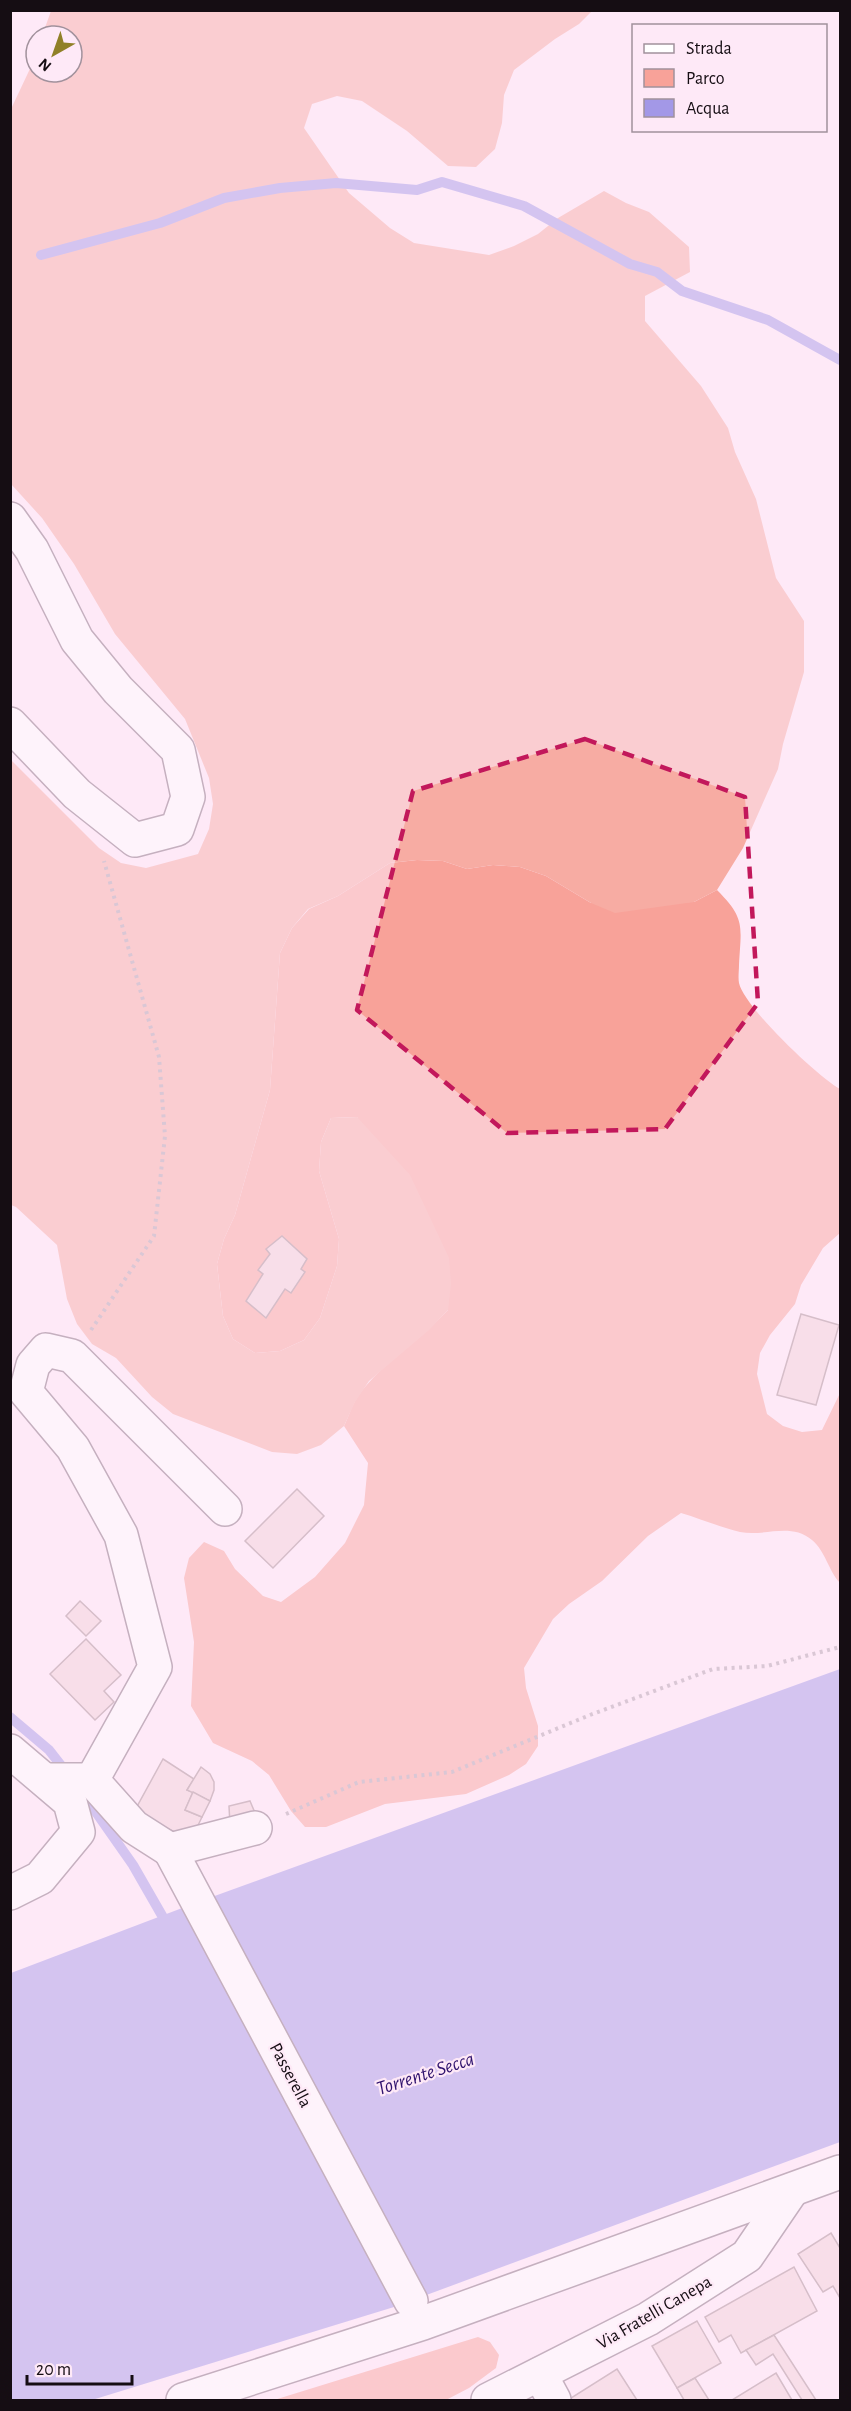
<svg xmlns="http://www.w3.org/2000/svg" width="851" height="2411" viewBox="0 0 851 2411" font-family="'Alegreya Sans',sans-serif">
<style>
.green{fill:#f8a299}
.forest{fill:#f7aca3}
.water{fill:#a398e7}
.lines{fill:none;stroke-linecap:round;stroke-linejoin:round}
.stream{stroke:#a398e7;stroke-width:10}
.building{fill:#f1d1d8;stroke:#a68990;stroke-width:1.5}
.street-casing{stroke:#826b7b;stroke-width:36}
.secondary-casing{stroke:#826b7b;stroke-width:36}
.path{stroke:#af9eaa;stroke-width:4;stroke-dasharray:3 4.5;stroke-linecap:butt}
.street{stroke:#fff;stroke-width:33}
.secondary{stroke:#fff;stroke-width:33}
.marked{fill:none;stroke:#c2185b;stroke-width:4.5;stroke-dasharray:12 8;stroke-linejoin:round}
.labels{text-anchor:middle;stroke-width:4.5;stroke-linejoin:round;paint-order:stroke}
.street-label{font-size:18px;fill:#150d13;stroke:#fee9f7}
.water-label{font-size:20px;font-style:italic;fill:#30136e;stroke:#fee9f7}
</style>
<rect width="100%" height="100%" fill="#fee9f7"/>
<!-- green -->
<g class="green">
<path d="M417,860L443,861L467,869L493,865L520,867L546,876L591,903L694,902L717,890C746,919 741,926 739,965C739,970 738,978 739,983C744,1007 819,1078 840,1089V1233L823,1248L801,1285L795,1304L770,1335L760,1353L757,1374L767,1414L783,1426L802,1432L822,1430L840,1393V1583C828,1570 826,1552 812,1540C790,1522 765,1537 740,1532C720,1527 701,1519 681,1513L648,1536L602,1581L569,1604L553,1619L524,1668L526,1688L538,1726V1746L526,1764L509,1775L466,1794L385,1804L326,1827H305L291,1811L269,1775L252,1761L213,1743L191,1706L194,1642L184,1578L189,1558L204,1542L224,1551L235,1569L263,1596L281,1602L315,1577L345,1543L364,1505L368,1463L344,1426C348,1418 351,1408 355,1401C374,1369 421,1339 448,1310L357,1117L331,1118L321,1142L319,1171L339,1239L337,1266L320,1318L304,1340L280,1351L255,1353L233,1339L223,1316L217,1264L224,1239L235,1215L270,1090L280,953L292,928L309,909L338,896L390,863Z"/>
<polygon points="478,2337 490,2342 499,2355 496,2368 469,2388 446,2400 274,2400"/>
</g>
<!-- forest -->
<polygon class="forest" points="51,11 592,11 579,24 555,39 514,70 504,95 502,123 495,149 476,167 448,166 407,131 362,101 337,96 312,104 304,128 349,193 390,228 414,243 489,255 514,246 538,234 558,218 604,191 626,203 649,212 689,247 690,272 645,296 645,321 701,386 728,428 735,452 756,499 776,578 804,621 804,672 783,744 778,769 743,848 717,890 694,902 615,913 591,903 546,876 520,867 493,865 467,869 443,861 417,860 390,863 338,896 308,909 292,928 280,953 270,1090 235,1215 224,1239 217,1264 223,1316 233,1339 255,1353 280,1351 304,1340 320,1318 337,1266 339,1239 319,1171 321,1142 331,1118 357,1117 410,1175 449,1258 451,1284 448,1310 429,1330 369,1381 355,1402 344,1426 321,1445 297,1454 272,1452 173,1414 152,1397 116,1358 92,1344 77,1324 67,1299 57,1245 16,1207 11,1205 11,760 99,848 121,863 146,868 198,854 209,829 213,804 209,778 185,719 115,634 74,564 42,518 11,484 11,109 36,56 36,72 72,72 72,36 42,36"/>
<!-- water -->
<polygon class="water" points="840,1669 840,2142 394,2307 92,2400 11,2400 11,1973 198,1902"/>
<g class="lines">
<!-- stream -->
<g class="stream">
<polyline points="41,255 160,223 224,198 280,188 336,183 417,190 442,182 524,206 630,264 657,272 682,291 768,320 840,360"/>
<polyline points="10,1717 49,1750 67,1773"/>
<polyline points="79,1788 133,1865 168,1926"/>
</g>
</g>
<!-- building -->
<g class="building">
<polygon points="282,1236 307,1259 301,1269 305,1272 291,1293 285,1289 266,1318 246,1301 263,1274 258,1270 270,1254 266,1249"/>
<polygon points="801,1314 839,1325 816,1405 777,1395"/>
<polygon points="297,1489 324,1516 273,1568 245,1541"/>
<polygon points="80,1601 101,1621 86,1636 66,1616"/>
<polygon points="86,1639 121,1675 104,1691 114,1702 95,1720 50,1674"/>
<polygon points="163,1759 194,1779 187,1790 193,1792 185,1810 202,1817 191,1840 134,1812"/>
<polygon points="201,1767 210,1774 214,1782 214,1790 210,1801 187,1790"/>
<polygon points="193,1792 210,1801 202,1817 185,1810"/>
<polygon points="250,1801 258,1820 230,1825 229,1806"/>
<polygon points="831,2233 840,2248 840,2298 833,2286 823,2292 798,2254"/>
<polygon points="794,2267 817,2311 741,2353 731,2335 719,2342 705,2317"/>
<polygon points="697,2321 721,2363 677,2388 652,2346"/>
<polygon points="774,2335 816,2400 802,2400 773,2354 756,2365 746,2350"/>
<polygon points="617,2369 637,2400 572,2400 571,2398"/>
<polygon points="776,2373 792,2400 732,2400"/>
<polygon points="695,2378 709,2400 684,2400 677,2388"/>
</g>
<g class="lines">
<defs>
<g id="street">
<polyline points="10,519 32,550 77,640 118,690 178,750 188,797 177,829 135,840 77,794 10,724"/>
<polyline points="10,1751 70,1802 78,1832 40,1878 10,1893"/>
<polyline points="45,1780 92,1780 134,1827 170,1850 255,1828"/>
<polyline points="92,1780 155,1667 121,1535 73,1448 26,1392 33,1365 46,1350 72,1356 225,1509"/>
<polyline points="170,1850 411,2301"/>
<polyline points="540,2374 554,2400"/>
<polyline points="488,2400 648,2319 747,2256 792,2190"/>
</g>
<polyline id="secondary" points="183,2400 423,2323 840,2172"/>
</defs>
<!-- street casing -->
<use href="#street" class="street-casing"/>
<!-- secondary casing -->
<use href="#secondary" class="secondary-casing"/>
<!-- path -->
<g class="path">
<polyline points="91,1330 154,1236 165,1136 159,1057 104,861"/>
<polyline points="286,1814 359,1782 452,1772 590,1715 713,1669 767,1666 840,1647"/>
</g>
<!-- street -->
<use href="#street" class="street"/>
<!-- secondary -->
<use href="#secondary" class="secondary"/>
</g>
<!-- marked area -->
<path d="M0 0H851V2411H0ZM585,739L745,797L758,1003L665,1129L507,1133L357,1010L413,791Z" fill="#fee9f7" fill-opacity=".55" fill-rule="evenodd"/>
<path class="marked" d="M585,739L745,797L758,1003L665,1129L507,1133L357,1010L413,791Z"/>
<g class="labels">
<!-- street labels -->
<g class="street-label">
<text transform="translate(291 2075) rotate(62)" y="6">Passerella</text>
<text transform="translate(654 2312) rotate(-30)" y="6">Via Fratelli Canepa</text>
</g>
<!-- water labels -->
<g class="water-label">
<text transform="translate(425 2073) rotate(-18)" y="7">Torrente Secca</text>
</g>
</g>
<!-- border -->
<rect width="851" height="2411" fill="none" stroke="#150d13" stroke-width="24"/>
<!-- legend -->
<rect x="632" y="24" width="195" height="108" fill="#fee9f7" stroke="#a1919c" stroke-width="1.5"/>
<rect x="644" y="44" width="30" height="9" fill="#ffffff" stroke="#a1919c" stroke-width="1.5"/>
<text x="686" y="54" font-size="18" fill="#150d13">Strada</text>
<rect x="644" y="69" width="30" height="18" fill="#f8a299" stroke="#a1919c" stroke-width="1.5"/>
<text x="686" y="84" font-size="18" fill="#150d13">Parco</text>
<rect x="644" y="99" width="30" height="18" fill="#a398e7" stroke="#a1919c" stroke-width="1.5"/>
<text x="686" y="114" font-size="18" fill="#150d13">Acqua</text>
<!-- north arrow -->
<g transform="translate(54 54) rotate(220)"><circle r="28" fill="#fee9f7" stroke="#a1919c" stroke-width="1.5"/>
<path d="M0-4.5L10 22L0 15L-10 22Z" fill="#908027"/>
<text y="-9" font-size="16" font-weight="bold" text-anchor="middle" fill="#150d13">N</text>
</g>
<!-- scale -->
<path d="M27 2375v9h105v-9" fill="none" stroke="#150d13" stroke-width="3"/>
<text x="36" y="2375" font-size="18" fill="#150d13" stroke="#fee9f7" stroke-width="4.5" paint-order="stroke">20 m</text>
</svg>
